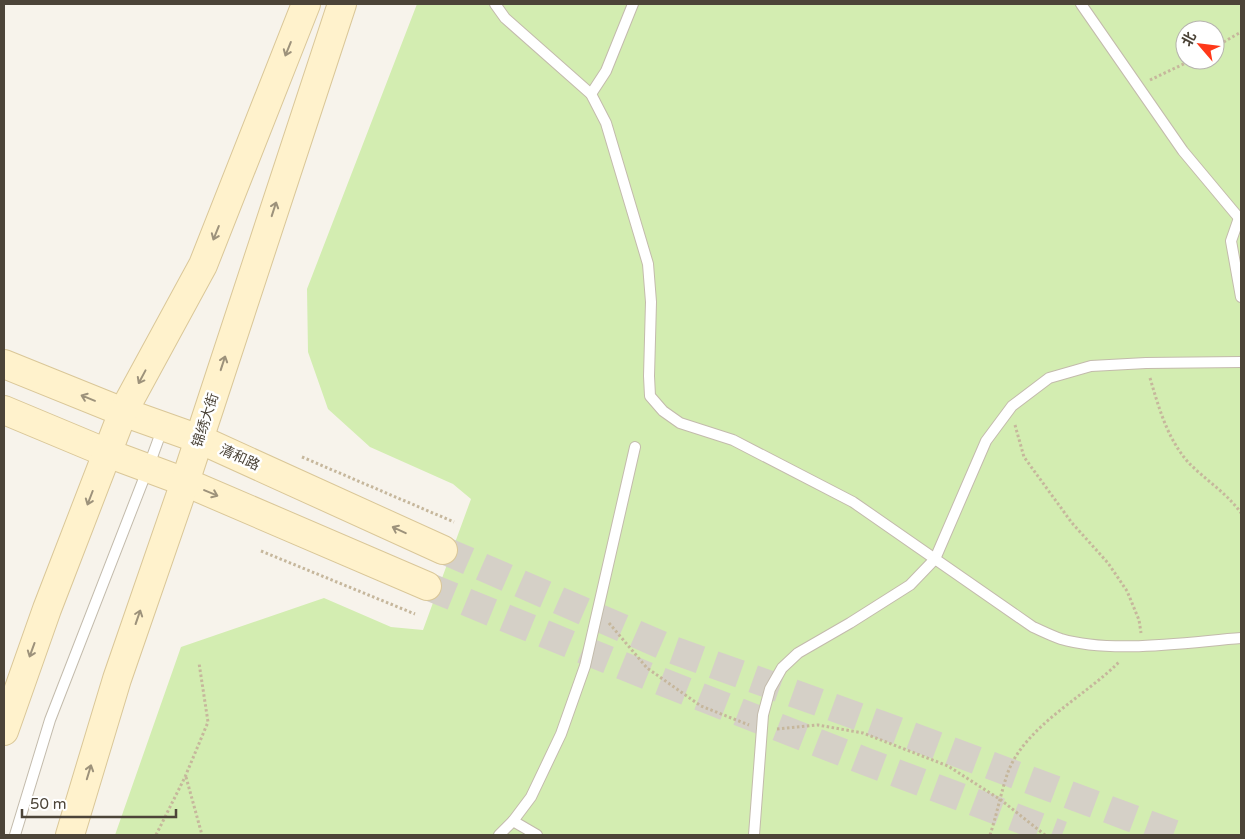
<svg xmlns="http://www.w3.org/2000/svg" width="1245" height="839" viewBox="0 0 1245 839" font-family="'Varela Round','Noto Sans SC',sans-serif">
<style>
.green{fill:#d3edb1;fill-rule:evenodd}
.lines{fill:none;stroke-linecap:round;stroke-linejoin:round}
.secondary-tunnel{stroke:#d5d0c7;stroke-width:28;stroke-dasharray:28 14;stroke-linecap:butt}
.lane-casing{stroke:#c3bbac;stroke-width:12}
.secondary-casing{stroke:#dac798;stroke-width:30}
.path{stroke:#c6b79c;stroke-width:3;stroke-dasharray:2.5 2.5;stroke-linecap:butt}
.lane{stroke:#fff;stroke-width:10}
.secondary{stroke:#fff2cc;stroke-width:28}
.oneway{stroke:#9d927b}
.labels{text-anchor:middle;stroke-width:5;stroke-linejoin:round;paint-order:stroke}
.street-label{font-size:14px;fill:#4c4438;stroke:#fff}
</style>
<rect width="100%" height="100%" fill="#f7f3eb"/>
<!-- green -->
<path class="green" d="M417,4H1241V835H115L181,647L324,598L391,627L423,630L471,499L453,484L370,447L328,409L308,352L307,289ZM1185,30H1215V60H1185Z"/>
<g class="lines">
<!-- secondary-tunnel -->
<g class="secondary-tunnel">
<polyline points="443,550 673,650 882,725 1177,835"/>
<polyline points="427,586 660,681 867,762 1062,835"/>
</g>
<defs>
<g id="lane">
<path d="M495,4L505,18L591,94L606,123L648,264L651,302L649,376L650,396L663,411L680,423L733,440L853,502L1033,627C1042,631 1052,636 1061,639C1112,654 1188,642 1241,638"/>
<polyline points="1081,4 1183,151 1239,218 1241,218"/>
<polyline points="591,94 606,71 633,4"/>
<polyline points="1239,218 1231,241 1241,297"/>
<polyline points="513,821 537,835"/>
<polyline points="15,835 50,720 148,468 163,427"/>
<polyline points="499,835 513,821 531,797 561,734 585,666 635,447"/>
<polyline points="754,835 763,715 770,689 782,668 798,653 850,623 910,585 935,559 986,441 1012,406 1049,378 1091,366 1146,363 1241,362"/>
</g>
<g id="secondary">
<polyline points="4,364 123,412 199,439 443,550"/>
<polyline points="4,410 107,453 185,482 427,586"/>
<polyline points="4,731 47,609 123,412 203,265 306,4"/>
<polyline points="70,835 117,679 185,482 342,4"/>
</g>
</defs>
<!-- lane casing -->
<use href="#lane" class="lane-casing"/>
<!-- secondary casing -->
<use href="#secondary" class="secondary-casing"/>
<!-- path -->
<g class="path">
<polyline points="1215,47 1241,32"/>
<polyline points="1150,80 1192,60"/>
<path d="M1150,378C1159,408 1167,438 1188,462C1204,479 1227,493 1241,513"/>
<polyline points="1015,425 1024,457 1072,523 1108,563 1127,591 1139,620 1141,633"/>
<polyline points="302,457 454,522"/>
<polyline points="261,551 415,614"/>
<polyline points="609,623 647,668 701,706 749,725"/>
<polyline points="777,729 818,725 863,733 948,766 1001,800 1045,835"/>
<polyline points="186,777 202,835"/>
<polyline points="156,835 185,777 208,722 199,663"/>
<path d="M990,835C997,814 1001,792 1008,772C1026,725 1086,696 1120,661"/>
</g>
<!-- lane -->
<use href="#lane" class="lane"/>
<!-- secondary -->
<use href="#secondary" class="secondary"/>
</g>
<!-- one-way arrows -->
<defs><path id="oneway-shaft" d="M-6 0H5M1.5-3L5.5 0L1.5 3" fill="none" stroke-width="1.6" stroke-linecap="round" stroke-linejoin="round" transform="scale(1.25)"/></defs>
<g class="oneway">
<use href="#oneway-shaft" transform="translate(288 49) rotate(112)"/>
<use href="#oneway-shaft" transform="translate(274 209) rotate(-72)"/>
<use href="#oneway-shaft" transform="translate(216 233) rotate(112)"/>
<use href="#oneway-shaft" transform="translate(223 363) rotate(-72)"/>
<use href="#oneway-shaft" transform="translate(142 377) rotate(118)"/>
<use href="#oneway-shaft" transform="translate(88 398) rotate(-158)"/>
<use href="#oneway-shaft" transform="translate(211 493) rotate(23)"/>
<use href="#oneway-shaft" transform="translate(90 498) rotate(111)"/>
<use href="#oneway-shaft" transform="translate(399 530) rotate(-155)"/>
<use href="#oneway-shaft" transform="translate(138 617) rotate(-71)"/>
<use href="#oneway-shaft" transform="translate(32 650) rotate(110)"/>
<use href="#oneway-shaft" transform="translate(89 772) rotate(-73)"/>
</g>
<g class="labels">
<!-- street labels -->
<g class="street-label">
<text transform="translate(205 420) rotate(-72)" y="5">锦绣大街</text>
<text transform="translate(240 457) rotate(25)" y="5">清和路</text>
</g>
</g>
<!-- border -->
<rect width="1245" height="839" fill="none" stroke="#4c4438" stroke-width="10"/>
<!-- north arrow -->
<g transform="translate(1200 45) rotate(298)"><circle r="24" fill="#ffffff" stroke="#b7b4af"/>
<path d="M0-4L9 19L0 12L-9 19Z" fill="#ff3819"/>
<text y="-8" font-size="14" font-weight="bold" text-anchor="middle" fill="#4c4438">北</text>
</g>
<!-- scale -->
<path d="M22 809v8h154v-8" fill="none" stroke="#4c4438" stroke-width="2.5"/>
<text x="30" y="809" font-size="15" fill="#4c4438" stroke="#ffffff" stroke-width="4" paint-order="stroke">50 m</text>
</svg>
